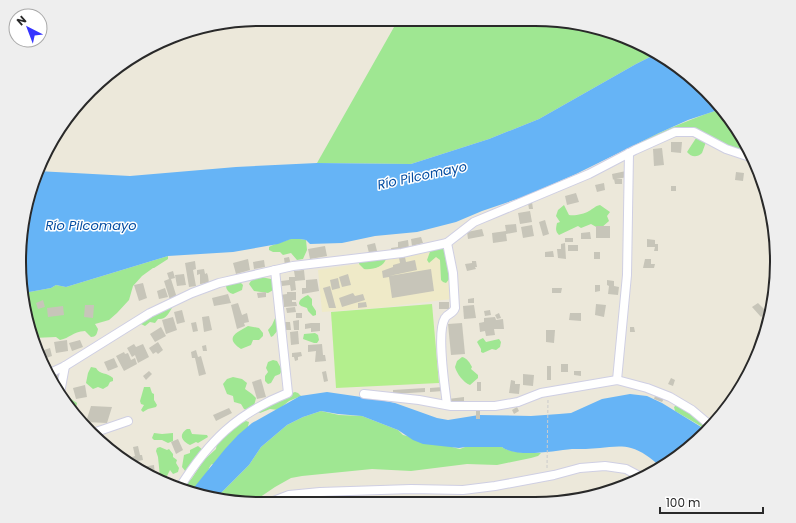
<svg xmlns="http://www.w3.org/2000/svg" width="796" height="523" viewBox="0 0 796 523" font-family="Poppins,sans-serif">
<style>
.education{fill:#efeac8}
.green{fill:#9fe792}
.pitch{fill:#b3ef8d}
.water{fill:#66b4f6}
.building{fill:#c7c5b9}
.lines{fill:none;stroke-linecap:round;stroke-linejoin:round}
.minor-casing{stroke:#cfcfe3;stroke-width:10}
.path{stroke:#ccc;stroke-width:1;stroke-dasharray:3 2;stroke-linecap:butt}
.minor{stroke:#fff;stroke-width:8}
.labels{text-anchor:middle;stroke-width:3;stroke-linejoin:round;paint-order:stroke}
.water-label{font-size:13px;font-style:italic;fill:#054da1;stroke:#fff}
.rim{fill:none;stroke:#292929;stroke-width:2}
</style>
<rect width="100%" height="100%" fill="#ece8da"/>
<!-- education -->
<polygon class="education" points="445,248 450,271 451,299 386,307 322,312 318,270 403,257"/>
<!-- green -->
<g class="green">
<polygon points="398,20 566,21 642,44 656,54 636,64 539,119 489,139 411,164 317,163"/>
<path d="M718,110L753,157L734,147L727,146L711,136H705L706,142L702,153C697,158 691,157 687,152L698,135L682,131L655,144L617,154C652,136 681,122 718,110Z"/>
<path d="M564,205L569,215C575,216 584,214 589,211C593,209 595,206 600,205L610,212L607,216L609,221L601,228H598L591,224L581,228L578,226L559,235C555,231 556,228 557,223L560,222L556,216L558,210Z"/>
<path d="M290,239H300L306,240L307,250L303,259L297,260L291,253L283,255L280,252H273L269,250V247C273,244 284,242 290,239Z"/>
<path d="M441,246C451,258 447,265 450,278L446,283L443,282L441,280L440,260L436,257L429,263L427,260L431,249Z"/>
<path d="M168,256V259L154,268H153L142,276L133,286L129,300L117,313L109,320L95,324L98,329C97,334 96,337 91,337L85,331C72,332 70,338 60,340L56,337L33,338L27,324L24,293L51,288L56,285L66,287Z"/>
<path d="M386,258C385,267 372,270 364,269L359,264V260Z"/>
<path d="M261,277L271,279L275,284V289L268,293L254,291L249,284C251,279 256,278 261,277Z"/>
<path d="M239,281L243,285L242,290L233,294C229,293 226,290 226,285Z"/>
<path d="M308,295L312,299V305L316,311V315L313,316L308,311L307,308L301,306L299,304C299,299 304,297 308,295Z"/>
<path d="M173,306C169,313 166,320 158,319L155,323L150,322L145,326L141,324H127Z"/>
<polygon points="276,316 278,330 273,336 271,337 268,330 272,325"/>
<path d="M248,326L259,328L263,333V336L259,340H253L251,345L241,349C223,337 238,332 248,326Z"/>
<polygon points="315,333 318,335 319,340 317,343 314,343 303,339 304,334"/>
<polygon points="483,338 486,342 499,339 501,342 500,347 496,350 492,349 483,353 481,352 481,349 477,342 479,340"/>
<path d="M462,357C467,358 470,363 472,367L471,369L478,375V378L470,385C463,382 457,374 455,367L457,361Z"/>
<polygon points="273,360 277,361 282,370 280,374 275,376 271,383 268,384 265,381 265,376 268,372 266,368 268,362"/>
<path d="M91,367L96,368C100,375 107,372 113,378V381L110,382L108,386L103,389L98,387L93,389L86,383L88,373Z"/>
<polygon points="233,377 242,379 247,383 245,389 252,394 256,398 254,406 247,410 244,409 241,404 234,402 233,396 227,394 223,384 227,379"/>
<polygon points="144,387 150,387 152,393 154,394 154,400 157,405 156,407 148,409 143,412 141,410 144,405 141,404 140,401"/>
<polygon points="295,392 298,393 301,396 289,401 278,410 270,409 260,413 257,411 287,395"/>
<polygon points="68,397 77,403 76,409 74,410 65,400"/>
<polygon points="679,403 705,424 704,428 675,411 674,407"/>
<path d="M321,411L339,415L362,416L398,430L403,435L460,449L465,447H502C512,454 529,452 541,453L538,456L531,458L497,465L467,464L411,471L372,469L302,476L291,478L275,487L253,502H230L216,498L249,465L261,447L287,425L303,417Z"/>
<path d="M246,421L249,422L247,431L215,465L212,464C207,469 209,473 206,479C204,483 198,488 194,491L183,488L192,478L204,460L216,449L217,442L233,427Z"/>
<path d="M187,429H190L192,434L207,435L208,437L198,443L196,442L190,445C182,441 178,435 187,429Z"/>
<polygon points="154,433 162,434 173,433 173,441 168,443 162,440 154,440 152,438"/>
<polygon points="198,446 203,450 186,472 182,467 184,455 190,453 190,450"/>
<polygon points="160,447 167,450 169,449 173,454 173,457 177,460 176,463 179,468 178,472 173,474 170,470 166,478 160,477 158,457 156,451 157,448"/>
</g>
<!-- pitch -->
<polygon class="pitch" points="432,304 439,383 336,388 331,312"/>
<!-- water -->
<g class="water">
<polygon points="656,54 695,79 718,110 688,120 659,133 576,174 523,197 482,211 456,222 417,232 375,236 342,243 310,244 306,240 300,239 291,239 278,244 233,252 168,256 66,287 56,285 51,288 24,293 20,245 37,171 130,176 236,167 317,163 411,164 489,139 539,119 636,64"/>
<path d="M327,392L375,399L395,403L437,418L448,420L479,415L531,416L559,414L571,413L602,399L630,394L647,396L662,403L706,430L659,465C650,458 642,451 631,448C621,445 610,447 600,448C590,449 581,449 572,449C554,451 516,458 502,447H465L459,448L423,444L413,440L398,430L362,416L338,414L321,411L303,417L287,425L261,447L249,465L216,498L192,490L225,449L238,435L252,423L300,396Z"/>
</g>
<!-- building -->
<g class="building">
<polygon points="671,142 682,142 681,153 671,152"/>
<polygon points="662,148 664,165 654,166 653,149"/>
<polygon points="626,171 628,177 616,179 622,179 622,184 615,184 614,179 613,180 612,174"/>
<polygon points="736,172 744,173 743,181 735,180"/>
<polygon points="604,183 605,190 597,192 595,185"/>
<rect x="671" y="186" width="5" height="5"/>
<polygon points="576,193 579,202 567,205 565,196"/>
<polygon points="532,202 533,209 529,209 528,203"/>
<polygon points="530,211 532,222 520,224 518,213"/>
<polygon points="545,220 549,234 543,236 539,222"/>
<polygon points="516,224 517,232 506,234 507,241 493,243 492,233 506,231 505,225"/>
<polygon points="532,225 534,236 523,238 521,227"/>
<rect x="596" y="226" width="14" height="12"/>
<polygon points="482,229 484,236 468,239 467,232"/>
<polygon points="590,232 591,239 581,239 581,233"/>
<polygon points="421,237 423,243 412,246 411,239"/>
<rect x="565" y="238" width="8" height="4"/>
<polygon points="647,239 655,240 655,244 658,244 658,251 654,251 655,247 647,247"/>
<polygon points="408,240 409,249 392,253 391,248 398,247 398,242"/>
<polygon points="375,243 377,251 369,253 367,245"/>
<polygon points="565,243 566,259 558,258 557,249 561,249 561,244"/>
<rect x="568" y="245" width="10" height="6"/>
<polygon points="325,246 327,256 310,259 308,249"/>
<polygon points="553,251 554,257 545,257 545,252"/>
<rect x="594" y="252" width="6" height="7"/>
<polygon points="289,257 291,265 285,266 284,258"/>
<polygon points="405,257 406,262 415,260 417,270 389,276 431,269 434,291 392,298 389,277 383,278 382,271 393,267 393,265 400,263 399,258"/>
<polygon points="248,259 250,270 236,274 233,263"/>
<polygon points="645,259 651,259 651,264 655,264 654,268 643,268"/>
<polygon points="264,260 265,267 254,269 253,262"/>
<polygon points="195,261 196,269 193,270 196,286 189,287 185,263"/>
<polygon points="472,261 476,261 477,267 475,267 476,269 467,271 465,264 472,263"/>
<polygon points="204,269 205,274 207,273 208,276 209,283 200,284 200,274 197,275 197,270"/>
<polygon points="304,270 305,280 295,281 296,290 291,291 290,285 282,286 281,281 289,280 289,277 295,277 294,271"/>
<polygon points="173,271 175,278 171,279 177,298 170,300 164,281 169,279 167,273"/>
<polygon points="184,274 186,285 177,286 175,275"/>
<polygon points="348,274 351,285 342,287 339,277"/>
<polygon points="338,278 340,288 332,290 330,280"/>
<polygon points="317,279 319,291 302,294 302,288 306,288 306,280"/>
<polygon points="607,280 614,281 614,286 619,287 618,295 608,294 609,286 607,285"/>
<polygon points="143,283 147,298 139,301 134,285"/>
<polygon points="595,285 600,285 600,291 595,292"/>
<polygon points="330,286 336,308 329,308 323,288"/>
<polygon points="165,288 168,297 159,299 157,291"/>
<polygon points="552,288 562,288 561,293 552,293"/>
<polygon points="266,292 266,297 258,298 257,293"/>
<polygon points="287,292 296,292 296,300 292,300 292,302 296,302 297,306 284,307 283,297 280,298 280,295 287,294"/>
<polygon points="353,293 355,296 363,294 365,300 342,307 339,298"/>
<polygon points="228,294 231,303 214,306 212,298"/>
<polygon points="474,298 474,303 468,303 468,299"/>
<polygon points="43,300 45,307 38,309 36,303"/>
<polygon points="366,302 367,307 358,308 358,303"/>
<rect x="439" y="302" width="10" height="7"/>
<polygon points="238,303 242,315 247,313 249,322 244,323 245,326 237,329 231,305"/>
<polygon points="758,303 767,312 761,317 752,307"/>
<polygon points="596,304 606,305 604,317 595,315"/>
<polygon points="85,305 94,305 93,318 84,317"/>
<polygon points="474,305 476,318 464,319 463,306"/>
<polygon points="63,306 64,315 48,317 47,308"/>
<polygon points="295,307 296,312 287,313 286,308"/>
<polygon points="182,310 185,322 177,324 174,312"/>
<polygon points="490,310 491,315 485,316 484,311"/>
<rect x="296" y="313" width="6" height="5"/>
<polygon points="499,313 501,318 497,319 495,315"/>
<polygon points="570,313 581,313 581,321 569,320"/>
<polygon points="209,316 212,330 204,332 202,317"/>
<polygon points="173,317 177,330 166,334 162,320"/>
<polygon points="495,317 496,320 503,319 504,329 494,329 495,335 486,336 485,331 480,332 479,323 484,322 484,318"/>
<polygon points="299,320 299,330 294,330 293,321"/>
<polygon points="196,322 198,331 193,332 191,323"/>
<polygon points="285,322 290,322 291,330 285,330"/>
<polygon points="311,323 320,323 320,331 311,332 311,328 305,329 305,324"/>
<polygon points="462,323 465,354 451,355 448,324"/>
<polygon points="161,327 166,336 155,342 150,334"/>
<polygon points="630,327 634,327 635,332 630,332"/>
<polygon points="546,330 555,330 554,343 546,342"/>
<polygon points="298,331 299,344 291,345 290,332"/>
<polygon points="38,333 41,344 36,345 32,335"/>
<polygon points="67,340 68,351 56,353 54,342"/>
<polygon points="80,340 83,347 72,351 69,343"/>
<polygon points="158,342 163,350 158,354 156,352 153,354 149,348"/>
<polygon points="134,344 136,347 143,344 149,357 138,363 135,355 132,357 127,348"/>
<polygon points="322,344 323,355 325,355 326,361 315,362 316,351 308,352 308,345"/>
<polygon points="206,345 207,351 203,351 202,346"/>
<polygon points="50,348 52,356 43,359 41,351"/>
<polygon points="196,350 198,357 201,356 206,374 199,376 195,358 192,358 191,352"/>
<polygon points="124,352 125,354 128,353 131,360 135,358 137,364 124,371 116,356"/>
<polygon points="301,352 302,356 298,357 298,360 295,361 294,357 292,357 292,353"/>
<polygon points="114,358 118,367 108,371 104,362"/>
<rect x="561" y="364" width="7" height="8"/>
<rect x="547" y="366" width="4" height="14"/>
<polygon points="149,371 152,374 146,380 143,376"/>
<polygon points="326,371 328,381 324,382 322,372"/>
<polygon points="574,371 581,371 581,376 574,375"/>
<polygon points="59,373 60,387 55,387 52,383 50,377"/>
<polygon points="523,374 534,375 533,386 523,385"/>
<polygon points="671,378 675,380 673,386 668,384"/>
<polygon points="261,379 266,397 257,399 252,382"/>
<polygon points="511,380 515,381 515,384 520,384 519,394 509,393"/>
<rect x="477" y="382" width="4" height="9"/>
<polygon points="85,385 87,397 76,399 73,388"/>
<polygon points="443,387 443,391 430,392 430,388"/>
<polygon points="425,388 425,392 393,394 393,390"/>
<polygon points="656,393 665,397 662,402 654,399"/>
<polygon points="464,397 464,403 453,404 453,401 448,402 448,399"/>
<polygon points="91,406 112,407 107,423 86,422"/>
<polygon points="517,407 519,411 514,414 512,410"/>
<polygon points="229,408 232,413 216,421 213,415"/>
<rect x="476" y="410" width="4" height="9"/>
<polygon points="178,439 183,450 176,454 171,442"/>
<polygon points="138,446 140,455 142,455 143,460 133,462 132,457 135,456 133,447"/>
<polygon points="154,465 155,476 150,476 143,471 142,467"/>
<polygon points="538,496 539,503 523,503 523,498"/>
<polygon points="456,499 462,499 463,503 456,503"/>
</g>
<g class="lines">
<defs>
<g id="minor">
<polyline points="48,374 65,366 150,313 192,293 219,283 293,266 402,253 447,243 474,222 589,174 635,150 675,132 694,132 726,149 753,158"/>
<polyline points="617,380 627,275 629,153"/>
<polyline points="60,393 65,366"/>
<polyline points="364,394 419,400 451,406 495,406 518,402 541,393 617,380 647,388 670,397 692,410 711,426"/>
<path d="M447,405C445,387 436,332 445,318C448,313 453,314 455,308L453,273L447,243"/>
<polyline points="93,433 128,421"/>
<path d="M180,487C209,441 236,414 288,393L275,270"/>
<polyline points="271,502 289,495 320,492 411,489 463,490 495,486 554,475 580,468 605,466 626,469 643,478"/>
</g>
</defs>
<!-- minor casing -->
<use href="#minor" class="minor-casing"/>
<!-- path -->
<polyline class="path" points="547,468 548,399"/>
<!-- minor -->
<use href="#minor" class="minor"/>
</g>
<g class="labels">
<!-- water labels -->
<g class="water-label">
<text transform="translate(422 175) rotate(-12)" y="5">Río Pilcomayo</text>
<text x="91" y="230">Río Pilcomayo</text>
</g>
</g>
<!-- crop -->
<path d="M0 0H796V523H0ZM261 26H535A235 235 0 0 1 770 261V262A235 235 0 0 1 535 497H261A235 235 0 0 1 26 262V261A235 235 0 0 1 261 26Z" fill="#eee" fill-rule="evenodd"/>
<path class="rim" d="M261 26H535A235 235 0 0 1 770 261V262A235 235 0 0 1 535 497H261A235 235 0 0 1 26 262V261A235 235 0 0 1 261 26Z"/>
<!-- north arrow -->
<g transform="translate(28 28) rotate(318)"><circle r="19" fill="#ffffff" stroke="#a9a9a9"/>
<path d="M0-3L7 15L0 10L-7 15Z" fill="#3634ff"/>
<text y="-6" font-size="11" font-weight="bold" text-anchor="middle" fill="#292929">N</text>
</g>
<!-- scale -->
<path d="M660 507v6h103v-6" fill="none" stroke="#292929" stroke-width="2"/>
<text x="666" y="507" font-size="12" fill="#292929" stroke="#ffffff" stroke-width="3" paint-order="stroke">100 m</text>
</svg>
